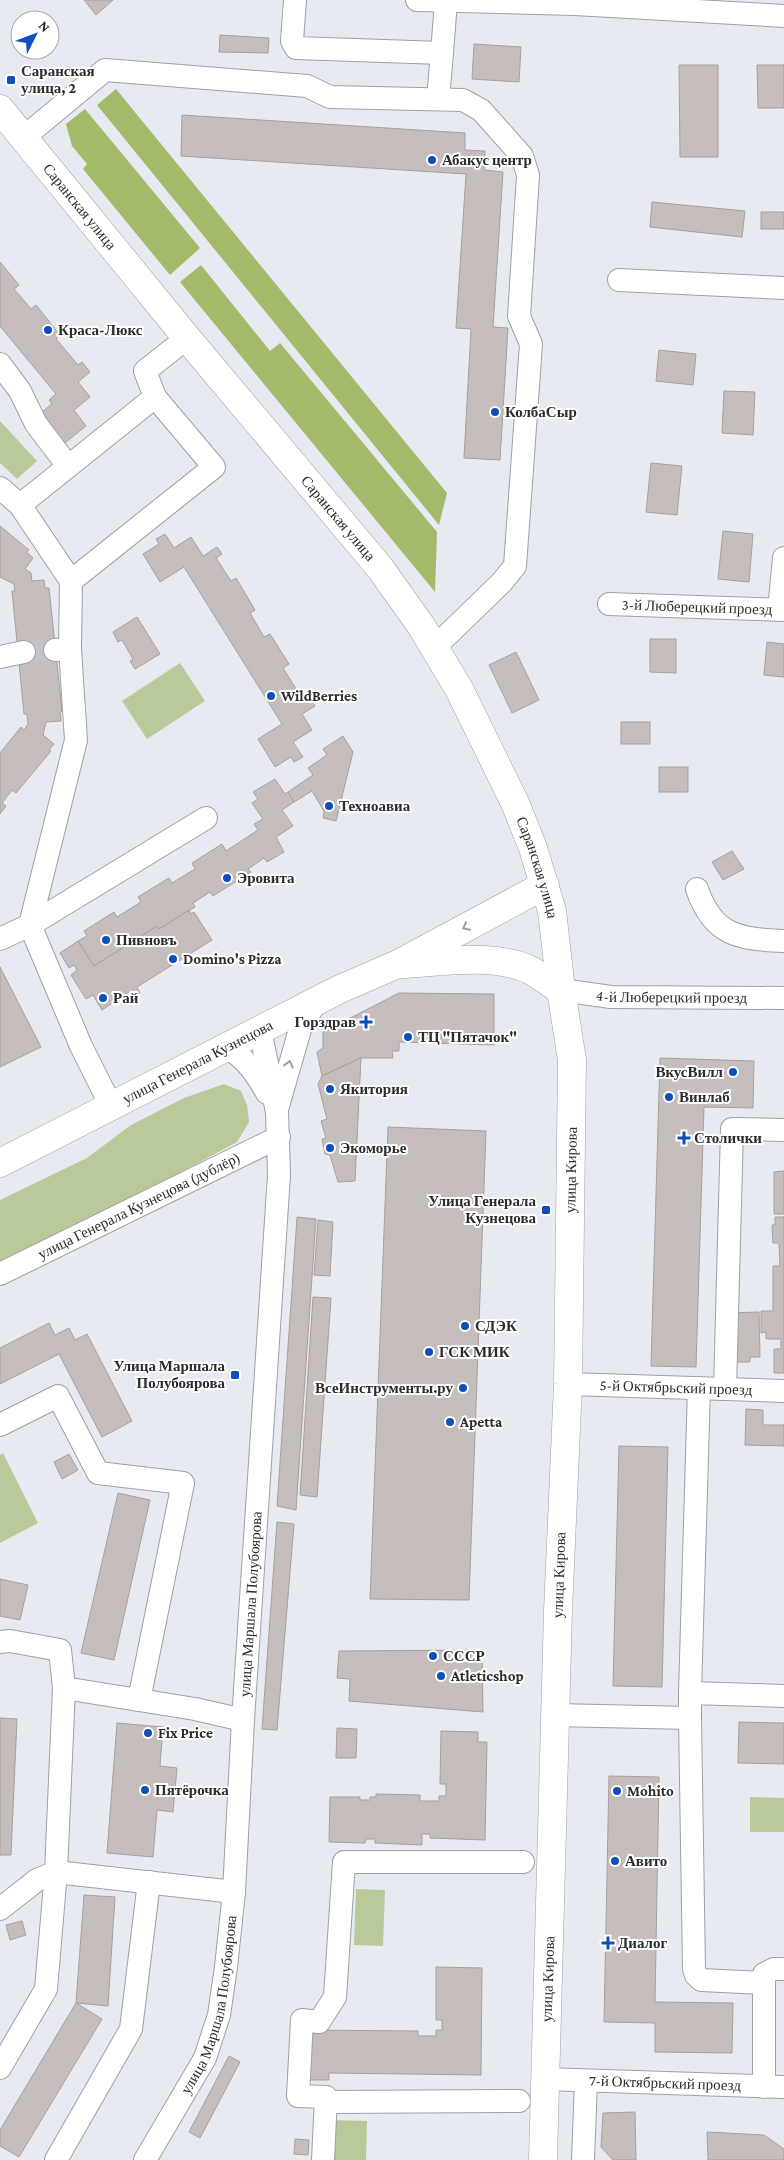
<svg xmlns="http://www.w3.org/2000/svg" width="784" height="2160" viewBox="0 0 784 2160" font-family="'Crimson Pro',serif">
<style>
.green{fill:#bac999}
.forest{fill:#a4ba6b}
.building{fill:#c5bebd;stroke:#a69f9e}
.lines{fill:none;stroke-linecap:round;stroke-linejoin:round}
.minor-tunnel{stroke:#c2c4ca;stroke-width:22;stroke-dasharray:22 11;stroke-linecap:butt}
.minor-casing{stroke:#9ea0a6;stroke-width:24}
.major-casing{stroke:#9ea0a6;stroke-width:29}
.minor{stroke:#fff;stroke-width:22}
.major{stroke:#fff;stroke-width:28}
.oneway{stroke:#a0a0a1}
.poi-dot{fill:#104fba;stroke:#fff;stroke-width:2}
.labels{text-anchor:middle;stroke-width:4;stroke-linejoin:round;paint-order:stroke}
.poi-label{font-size:15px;font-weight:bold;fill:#2b2c2e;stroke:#fff;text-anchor:start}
.street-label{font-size:15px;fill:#2b2c2e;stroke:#fff}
</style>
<rect width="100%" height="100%" fill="#e8eaf1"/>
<!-- green -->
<g class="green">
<polygon points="0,421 37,461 17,479 0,463"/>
<polygon points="180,663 205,701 147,739 122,701"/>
<polygon points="224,1084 241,1091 247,1105 249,1122 237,1142 146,1191 0,1264 0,1200 87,1158 131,1125 184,1098"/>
<polygon points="3,1453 38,1523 0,1543 0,1455"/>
<polygon points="750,1797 784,1798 784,1832 750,1832"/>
<polygon points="356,1889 385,1890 383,1946 354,1945"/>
<polygon points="331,2120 367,2121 366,2160 329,2160"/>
</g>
<!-- forest -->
<g class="forest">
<polygon points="116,89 447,493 439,525 97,105"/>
<polygon points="85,109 200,248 170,275 83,169 87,164 72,146 66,124"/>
<polygon points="201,265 270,351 280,343 437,532 435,592 180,282"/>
</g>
<!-- building -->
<g class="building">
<polygon points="84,0 113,0 96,15"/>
<polygon points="220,35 269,38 268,53 219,52"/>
<polygon points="474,44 521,47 519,82 472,79"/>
<polygon points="679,65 718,65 718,157 680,157"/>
<polygon points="757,65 784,65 784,108 758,108"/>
<polygon points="182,115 465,133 465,150 485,151 484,170 503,172 493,327 508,328 500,460 464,458 471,329 456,328 466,174 181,156"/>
<polygon points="652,202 745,211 742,237 650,227"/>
<rect x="761" y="212" width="23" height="17"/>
<polygon points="0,262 19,285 14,289 31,309 36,305 60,335 56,339 78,365 82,362 90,372 78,382 90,397 74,410 86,426 61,446 37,416 52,404 49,400 56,394 0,326"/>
<polygon points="659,350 696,354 693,385 656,381"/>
<polygon points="724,391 755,392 753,435 722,433"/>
<polygon points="651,463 682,466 677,515 646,512"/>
<polygon points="0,526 29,550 26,552 33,558 25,569 31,573 32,581 44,580 45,588 49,588 62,711 60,712 61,721 46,722 43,735 54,744 49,750 51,751 16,793 12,790 2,803 6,806 0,814 0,753 21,727 24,730 28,724 27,714 24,714 12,591 15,591 14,584 0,577"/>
<polygon points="723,531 753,534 749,582 718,579"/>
<polygon points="165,534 174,548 191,537 203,556 217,547 222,554 216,558 231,581 236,578 255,610 250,613 264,637 270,634 289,664 283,668 303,700 309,696 315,706 302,714 312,730 293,742 303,757 294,762 291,757 275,767 258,739 282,724 184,567 160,582 143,554 159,544 156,539"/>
<polygon points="137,617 160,654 135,669 130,661 133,659 122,640 118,642 113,632"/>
<polygon points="650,639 676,639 676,673 650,672"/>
<polygon points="767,642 784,644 784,677 764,675"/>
<polygon points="516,652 539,700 512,713 489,665"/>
<rect x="621" y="722" width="29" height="22"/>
<polygon points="343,736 353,752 336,821 323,818 324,811 312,791 294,802 288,792 313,775 308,768 327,755 323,749"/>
<rect x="659" y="767" width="29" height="25"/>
<polygon points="275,779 285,794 288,792 294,802 282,810 293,826 276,837 284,852 267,862 264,858 248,869 251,872 213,896 210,892 193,903 195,907 159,929 157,926 94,966 78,941 87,936 84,931 114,912 117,917 141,902 138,897 169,878 172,883 195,869 192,863 222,844 226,851 258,830 254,824 263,819 252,803 258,799 253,792"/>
<polygon points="732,851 744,869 723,880 712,862"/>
<polygon points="189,910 191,914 194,912 212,940 137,987 140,993 132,998 129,992 102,1010 93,995 86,999 71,975 77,970 74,965 69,968 60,953 78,941 94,966 157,926 159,929"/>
<polygon points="0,967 41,1047 0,1067"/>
<polygon points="399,993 494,994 494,1045 399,1042 399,1051 392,1051 393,1058 361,1058 322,1076 317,1052 323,1048 323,1032"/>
<polygon points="361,1058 355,1181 338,1182 330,1155 325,1154 322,1139 326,1138 321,1121 327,1119 318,1084 322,1076"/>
<polygon points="660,1058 754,1061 753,1108 704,1107 696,1367 651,1366"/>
<polygon points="388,1127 486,1131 469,1600 370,1599"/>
<polygon points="784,1171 784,1214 774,1214 774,1172"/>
<polygon points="297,1217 316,1219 296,1510 277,1506"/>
<polygon points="775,1217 784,1217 784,1373 774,1373 774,1349 781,1349 781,1339 766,1339 766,1332 761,1333 761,1311 773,1311 773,1266 780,1266 779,1243 773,1243 772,1225 775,1225"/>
<polygon points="318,1220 333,1222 330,1276 314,1275"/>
<polygon points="313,1297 331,1298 317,1497 300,1495"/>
<polygon points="759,1312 760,1357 750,1357 750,1362 733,1362 728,1313"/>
<polygon points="49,1323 55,1335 69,1328 75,1340 87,1334 132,1421 102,1437 59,1354 0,1384 0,1348"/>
<polygon points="746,1409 763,1410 763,1425 784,1425 784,1446 745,1445"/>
<polygon points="619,1446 668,1447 662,1687 613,1686"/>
<polygon points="69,1454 78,1470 62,1479 54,1462"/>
<polygon points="118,1493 150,1500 114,1660 81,1653"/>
<polygon points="277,1522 294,1524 277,1730 262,1729"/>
<polygon points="0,1579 28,1585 20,1620 0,1616"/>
<polygon points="482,1650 483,1712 349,1701 350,1679 337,1678 339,1651"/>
<polygon points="0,1718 17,1719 11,1855 0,1855"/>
<polygon points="739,1722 784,1723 784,1764 738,1763"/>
<polygon points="117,1723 163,1727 160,1766 177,1768 173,1812 157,1810 153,1857 107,1853"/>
<polygon points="337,1728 357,1729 356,1758 336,1758"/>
<polygon points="441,1731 478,1732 478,1742 487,1742 485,1840 430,1838 430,1834 422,1834 422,1845 375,1843 375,1839 366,1839 365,1843 329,1842 330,1797 360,1797 360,1800 370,1800 370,1797 376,1797 376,1794 420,1795 420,1801 439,1801 439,1796 446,1796 446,1784 440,1784"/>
<polygon points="609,1776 659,1777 655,2002 733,2003 732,2053 655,2052 655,2023 604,2022"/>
<polygon points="84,1895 115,1897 108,2006 76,2003"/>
<polygon points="22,1921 26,1935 10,1940 6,1925"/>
<polygon points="436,1967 482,1968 481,2075 329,2073 329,2080 307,2080 307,2030 418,2031 418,2036 436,2036 436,2030 442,2030 442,2020 436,2020"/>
<polygon points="76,2003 102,2019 19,2157 0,2146 0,2130"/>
<polygon points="229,2056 240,2062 200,2138 189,2132"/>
<polygon points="635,2112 636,2160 613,2160 601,2147 603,2113"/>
<polygon points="707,2132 764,2135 784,2149 784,2160 708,2160"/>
<polygon points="295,2139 309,2140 308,2155 294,2154"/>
</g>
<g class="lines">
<!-- minor-tunnel -->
<polyline class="minor-tunnel" points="24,652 55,650"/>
<defs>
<g id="minor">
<polyline points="295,0 292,41 296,48 442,53 446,1"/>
<polyline points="417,0 575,4 784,16"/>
<polyline points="438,99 442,53"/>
<polyline points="23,138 105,70 307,86 330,97 463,100 481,110 522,156 528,175 519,316 531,344 515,566 502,582 435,647"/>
<polyline points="619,280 784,288"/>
<polyline points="0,364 20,391 36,424 68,466"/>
<polyline points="0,488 20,505 71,581"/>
<polyline points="20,505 155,397"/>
<path id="s1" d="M609,604L784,610"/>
<polyline points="779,610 784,558"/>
<polyline points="55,650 70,649 71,581 214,467 155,397 145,371 187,338"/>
<polyline points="0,657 24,652"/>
<path d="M697,889C713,936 739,939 784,941"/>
<polyline points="30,925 76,740 70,649"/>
<polyline points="30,925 206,818"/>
<polyline points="0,939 30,925 81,1046 111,1106"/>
<path id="s2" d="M561,990L611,997L784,998"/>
<path d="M227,1047C246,1059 256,1073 267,1093"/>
<polyline points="278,1106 301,1026 317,1001"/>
<path id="s3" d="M0,1274L279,1137"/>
<path id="s4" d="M568,1384L784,1391"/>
<polyline points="725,1389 732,1129 784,1130"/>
<polyline points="0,1425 58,1396 98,1473 183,1483 139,1700"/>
<polyline points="0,1642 10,1641 60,1650 64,1688 195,1709 243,1720"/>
<polyline points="690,1693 699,1388"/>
<polyline points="555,1715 690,1718 690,1693 784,1696"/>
<polyline points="690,1718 694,1969 696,1975 701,1980 764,1983"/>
<polyline points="0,1909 37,1880 56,1872 234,1892"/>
<polyline points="0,2068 46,1989 56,1872 64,1688"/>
<path id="s5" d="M545,2079L784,2087"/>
<polyline points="764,2087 764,1974 774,1969 784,1969"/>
<polyline points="325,2102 519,2101"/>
<polyline points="56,2160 131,2029 149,1882"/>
<path id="s6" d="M145,2160L205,2058L219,2015L226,1967L234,1892L243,1720L279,1175L277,1112L260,1030"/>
<polyline points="323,2160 326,2097 298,2096 302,2020 319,2022 335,1997 344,1862 523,1862"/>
<polyline points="583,2160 586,2081"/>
</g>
<g id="major">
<path id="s7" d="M0,109L187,338L380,568L422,627L459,689L515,803L533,848L552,911L561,990L572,1060L568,1384L558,1611L543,2160"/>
<path d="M404,964C444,962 490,953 528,969C539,974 550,984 561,990"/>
<path id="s8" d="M0,1163L340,989L398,964L545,885"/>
</g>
</defs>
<!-- minor casing -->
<use href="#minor" class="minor-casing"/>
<!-- major casing -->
<use href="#major" class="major-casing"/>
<!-- minor -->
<use href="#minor" class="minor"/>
<!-- major -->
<use href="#major" class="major"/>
</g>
<!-- one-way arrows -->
<defs><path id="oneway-chevron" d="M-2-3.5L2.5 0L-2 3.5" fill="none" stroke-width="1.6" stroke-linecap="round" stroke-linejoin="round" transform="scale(1.25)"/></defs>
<g class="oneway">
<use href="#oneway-chevron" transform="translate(466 927) rotate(152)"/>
<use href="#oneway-chevron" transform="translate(289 1064) rotate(-76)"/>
</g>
<!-- markers -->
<g class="poi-dot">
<rect x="6" y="75" width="10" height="10" rx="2.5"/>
<circle cx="432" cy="160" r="5"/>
<circle cx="48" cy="330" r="5"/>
<circle cx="495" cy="412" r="5"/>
<circle cx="271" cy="696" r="5"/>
<circle cx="329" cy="806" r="5"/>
<circle cx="227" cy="878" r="5"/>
<circle cx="106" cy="940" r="5"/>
<circle cx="173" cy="959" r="5"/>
<circle cx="103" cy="998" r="5"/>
<path d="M363.5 1014.5h5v5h5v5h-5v5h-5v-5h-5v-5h5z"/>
<circle cx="408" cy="1037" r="5"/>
<circle cx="733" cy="1072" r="5"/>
<circle cx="330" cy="1089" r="5"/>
<circle cx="669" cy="1097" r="5"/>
<path d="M681.5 1130.5h5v5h5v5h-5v5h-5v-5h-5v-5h5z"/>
<circle cx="330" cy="1148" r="5"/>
<rect x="541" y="1205" width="10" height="10" rx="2.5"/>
<circle cx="465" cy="1326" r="5"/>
<circle cx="429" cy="1352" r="5"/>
<rect x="230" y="1370" width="10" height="10" rx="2.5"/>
<circle cx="463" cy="1388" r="5"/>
<circle cx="450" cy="1422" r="5"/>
<circle cx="433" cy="1656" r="5"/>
<circle cx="441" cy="1676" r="5"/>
<circle cx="148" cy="1733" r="5"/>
<circle cx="145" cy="1790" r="5"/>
<circle cx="617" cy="1791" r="5"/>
<circle cx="615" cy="1861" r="5"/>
<path d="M605.5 1935.5h5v5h5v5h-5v5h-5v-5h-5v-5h5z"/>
</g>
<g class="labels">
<!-- poi labels -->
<g class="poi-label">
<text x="21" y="76">Саранская<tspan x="21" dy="17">улица, 2</tspan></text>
<text x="442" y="165">Абакус центр</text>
<text x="58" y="335">Краса-Люкс</text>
<text x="505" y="417">КолбаСыр</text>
<text x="281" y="701">WildBerries</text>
<text x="339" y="811">Техноавиа</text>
<text x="237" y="883">Эровита</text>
<text x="116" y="945">Пивновъ</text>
<text x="183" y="964">Domino's Pizza</text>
<text x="113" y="1003">Рай</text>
<text x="356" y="1027" text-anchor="end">Горздрав</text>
<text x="418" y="1042">ТЦ "Пятачок"</text>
<text x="723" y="1077" text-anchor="end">ВкусВилл</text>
<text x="340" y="1094">Якитория</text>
<text x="679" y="1102">Винлаб</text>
<text x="694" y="1143">Столички</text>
<text x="340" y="1153">Экоморье</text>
<text x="536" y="1206" text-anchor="end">Улица Генерала<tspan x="536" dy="17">Кузнецова</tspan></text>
<text x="475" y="1331">СДЭК</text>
<text x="439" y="1357">ГСК МИК</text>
<text x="225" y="1371" text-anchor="end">Улица Маршала<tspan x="225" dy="17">Полубоярова</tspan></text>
<text x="453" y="1393" text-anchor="end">ВсеИнструменты.ру</text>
<text x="460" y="1427">Apetta</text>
<text x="443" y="1661">СССР</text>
<text x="451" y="1681">Atleticshop</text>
<text x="158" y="1738">Fix Price</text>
<text x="155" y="1795">Пятёрочка</text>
<text x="627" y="1796">Mohito</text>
<text x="625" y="1866">Авито</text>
<text x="618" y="1948">Диалог</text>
</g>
<!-- street labels -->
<g class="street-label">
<text dy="5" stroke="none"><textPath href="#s7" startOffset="126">Саранская улица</textPath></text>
<text dy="5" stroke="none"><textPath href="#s7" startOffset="531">Саранская улица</textPath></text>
<text dy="5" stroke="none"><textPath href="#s1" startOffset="88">3-й Люберецкий проезд</textPath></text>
<text dy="5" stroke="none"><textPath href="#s7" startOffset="936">Саранская улица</textPath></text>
<text dy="5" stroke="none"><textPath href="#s2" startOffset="111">4-й Люберецкий проезд</textPath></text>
<text dy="5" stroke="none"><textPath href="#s8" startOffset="222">улица Генерала Кузнецова</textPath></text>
<text transform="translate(571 1170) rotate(-89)" y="5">улица Кирова</text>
<text dy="5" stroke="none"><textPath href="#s3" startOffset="155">улица Генерала Кузнецова (дублёр)</textPath></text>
<text dy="5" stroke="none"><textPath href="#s4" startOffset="108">5-й Октябрьский проезд</textPath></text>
<text transform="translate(559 1575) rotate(-88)" y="5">улица Кирова</text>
<text dy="5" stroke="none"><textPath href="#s6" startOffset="576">улица Маршала Полубоярова</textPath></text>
<text transform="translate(548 1979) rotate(-88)" y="5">улица Кирова</text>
<text dy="5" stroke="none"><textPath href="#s6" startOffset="171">улица Маршала Полубоярова</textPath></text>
<text dy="5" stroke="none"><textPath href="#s5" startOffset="120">7-й Октябрьский проезд</textPath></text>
</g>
</g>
<!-- north arrow -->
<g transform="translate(35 35) rotate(48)"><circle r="24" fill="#ffffff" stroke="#aaabab"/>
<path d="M0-4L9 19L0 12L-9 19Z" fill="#104fba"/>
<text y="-8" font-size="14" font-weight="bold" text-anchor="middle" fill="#2b2c2e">N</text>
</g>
</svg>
